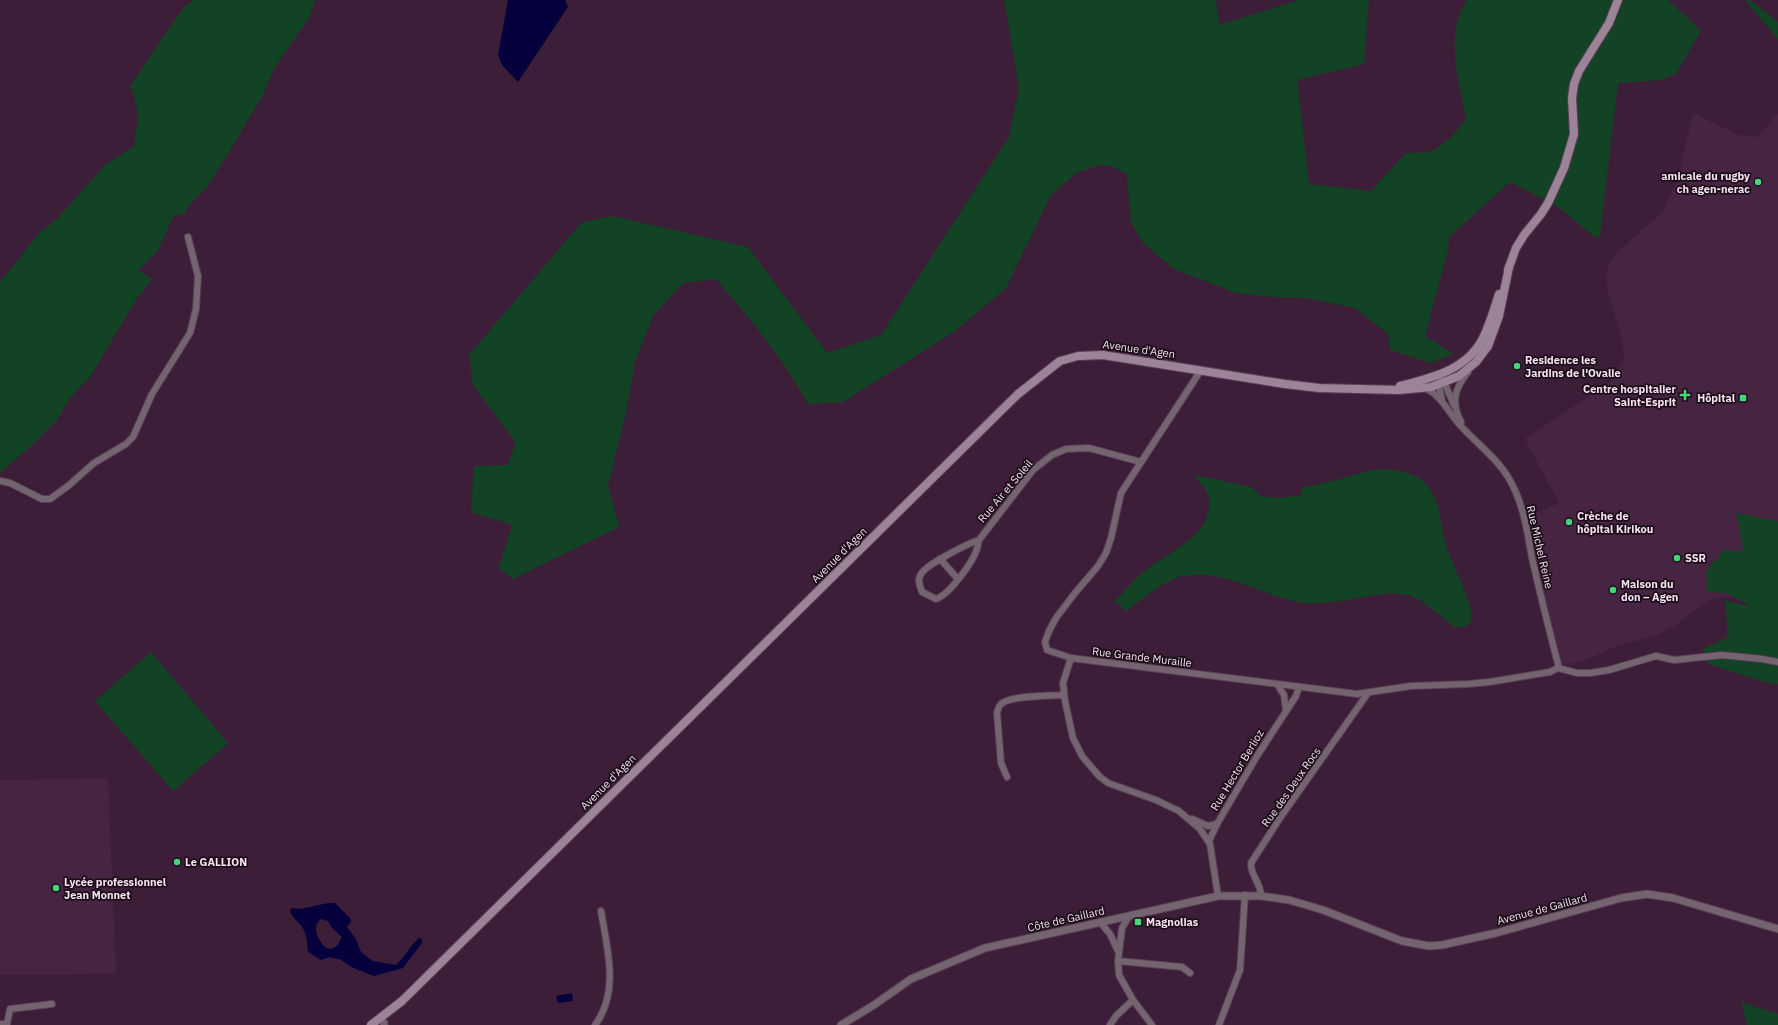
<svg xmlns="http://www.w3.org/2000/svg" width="1778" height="1025" viewBox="0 0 1778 1025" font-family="'IBM Plex Sans',sans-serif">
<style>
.built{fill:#482443}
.green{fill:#124324}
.water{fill:#06003c;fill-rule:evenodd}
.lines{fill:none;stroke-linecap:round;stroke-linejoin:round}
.minor-casing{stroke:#5a3d56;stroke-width:8}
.tertiary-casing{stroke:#5a3d56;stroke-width:9}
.secondary-casing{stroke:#5a3d56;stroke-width:10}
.minor{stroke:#736470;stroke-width:6}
.tertiary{stroke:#736470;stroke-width:7}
.secondary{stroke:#9c8498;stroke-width:8}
.poi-dot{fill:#42d77b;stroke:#1b0e19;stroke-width:1.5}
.labels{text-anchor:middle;stroke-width:3.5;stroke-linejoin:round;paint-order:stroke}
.poi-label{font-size:11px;font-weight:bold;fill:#f6e2f2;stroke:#1b0e19;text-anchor:start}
.street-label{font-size:11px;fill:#f6e2f2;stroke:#1b0e19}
</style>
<rect width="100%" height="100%" fill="#3c1e38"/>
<!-- built -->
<g class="built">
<polygon points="1693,113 1738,135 1758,137 1778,113 1778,615 1734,597 1721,597 1707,601 1674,626 1657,635 1618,646 1583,661 1563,665 1546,605 1533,544 1531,518 1534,514 1559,503 1525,439 1609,383 1625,358 1621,336 1607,289 1606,275 1610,262 1619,250 1637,235 1663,211 1677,181"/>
<polygon points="108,778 116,974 0,975 0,780"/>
</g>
<!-- green -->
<g class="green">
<path d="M194,0H315L310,16L274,69L263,95L226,157L207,187L189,205L184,214L174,215L157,252L138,270L152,279L136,300L90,377L70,398L57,420L31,446L0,473V282L40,232L56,220L106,164L134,146C138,121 141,111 130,86L183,8Z"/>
<path d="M1004,0H1216L1219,25L1299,0H1369L1364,64L1297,80L1309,184L1371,191L1406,153L1431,152L1451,138L1466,119C1459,82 1444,34 1467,0H1668L1701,31L1676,74L1662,80L1618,83L1600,236L1596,238L1557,206L1510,182L1449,237L1448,250L1425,336L1453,354L1431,363L1390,350L1388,334L1355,308L1307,298L1275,297L1236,293L1174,269L1143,243L1131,223L1127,174L1111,166L1100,165L1076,173L1051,195L1006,288L955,331L843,402L808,404C782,357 751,320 716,279L683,283L653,316L635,362L625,417L608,485L619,527L513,579L499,568L512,525L471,512L474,466L507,465L516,443L473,385L469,355L581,223L612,216L748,247L827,353L881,335L1009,137L1019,88Z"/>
<polygon points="1747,0 1750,0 1778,22 1778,39 1747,3"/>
<path d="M1382,469C1396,471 1412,471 1423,481C1444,502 1438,524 1447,549C1452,564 1475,607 1471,620C1469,628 1460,628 1453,626C1440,616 1426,602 1411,596C1388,587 1337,606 1309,603C1265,600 1230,568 1183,576C1166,579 1140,601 1126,611L1115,601C1124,592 1133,581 1143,572C1167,552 1214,536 1209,498C1207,488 1199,483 1194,475L1252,487L1260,496L1280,498L1301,495V487C1329,485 1354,472 1382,469Z"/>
<polygon points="1736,513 1778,521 1778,684 1768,683 1708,664 1703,649 1728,637 1725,601 1752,607 1727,593 1707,592 1706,574 1711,563 1718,559 1722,550 1743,551 1739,526"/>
<polygon points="151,652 228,743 173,791 95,701"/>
<polygon points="1741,1002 1778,1014 1778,1025 1747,1025"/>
</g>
<!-- water -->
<g class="water">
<polygon points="508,0 565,0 568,7 518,82 502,65 498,55"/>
<path d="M328,903H335L350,918L351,922L347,927L356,939L361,952L373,961L396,965C405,957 411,944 419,938L422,939V943L403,968L374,976L353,968L341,960L330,957L321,960L308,952C307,944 307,934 302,927C298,921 292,918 290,911L291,908L301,909ZM321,919L328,921L332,928L342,937C338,945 336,950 326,948C318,941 311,926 321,919Z"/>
<polygon points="572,993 573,1001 558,1003 556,996"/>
</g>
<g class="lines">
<defs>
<g id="minor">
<polyline points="1201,370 1121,493 1111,538 1106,553 1098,566 1075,593 1056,618 1049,631 1045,642 1047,650 1071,658 1357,694 1411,686 1468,684 1489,682 1550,672 1558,668"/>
<polyline points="1441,380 1445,384 1454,405"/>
<polyline points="1441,381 1439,385 1442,401"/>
<path d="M1425,388C1441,395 1449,413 1460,425C1475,442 1497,458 1508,477C1523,501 1527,530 1532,558C1540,594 1549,629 1558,664V668"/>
<path d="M1461,422C1451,403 1454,389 1468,372"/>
<polyline points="0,481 10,483 42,499 50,499 68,486 94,463 126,444 133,437 152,394 190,333 196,309 198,276 188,237"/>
<path d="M979,540C978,543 978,546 977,549C973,562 949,595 936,599L922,592C920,586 917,580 921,574C927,564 967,544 979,540L1033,470L1052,455L1066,449L1089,448L1141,462"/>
<polyline points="940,559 958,579"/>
<polyline points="1071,658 1063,683 1065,701 1073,738 1082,756 1099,776 1108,783 1156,800 1179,811 1200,829 1210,844 1218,896"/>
<polyline points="1558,668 1577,673 1590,673 1609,670 1656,656 1674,660 1722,655 1762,659 1778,662"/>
<polyline points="1277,684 1284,695 1286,711"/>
<path d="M1007,777L1001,763L997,713C998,710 998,707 1001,704C1011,695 1050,696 1064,695"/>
<polyline points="1192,819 1208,826 1217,824"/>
<polyline points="1209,841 1217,824 1257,756 1296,696 1299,687"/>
<path d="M1261,896C1261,883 1250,875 1251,863L1280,818L1368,693"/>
<polyline points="1129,916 1122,928 1118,961 1119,975 1133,1000 1152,1025"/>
<polyline points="1100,922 1110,934 1118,951"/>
<polyline points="1118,961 1182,967 1190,973"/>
<polyline points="0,1024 7,1024 10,1009 52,1004"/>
<path d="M595,1025C620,992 607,948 601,911"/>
<polyline points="1110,1025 1116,1016 1133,1000"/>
<polyline points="1219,1025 1240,970 1245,895"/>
</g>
<g id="tertiary">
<polyline points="384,1025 384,1023"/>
<polyline points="841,1025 874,1005 911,979 985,948 1218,896 1261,896 1289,900 1323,910 1402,941 1429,946 1442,945 1496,933 1621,898 1647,894 1673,898 1778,929"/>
</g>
<g id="secondary">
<polyline points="1508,270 1516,248 1524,235 1541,214 1548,203 1564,168 1574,134 1572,98 1574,84 1579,71 1609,23 1618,0"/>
<path d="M1400,386C1432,378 1467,370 1483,338C1490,324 1494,309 1499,294"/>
<polyline points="371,1025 402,1001 1018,394 1060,361 1078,356 1103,355 1285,384 1319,388 1399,390 1431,387 1459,376 1476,362 1488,346 1499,316 1509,267"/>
</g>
</defs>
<!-- minor casing -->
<use href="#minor" class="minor-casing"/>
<!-- tertiary casing -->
<use href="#tertiary" class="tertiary-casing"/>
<!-- secondary casing -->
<use href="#secondary" class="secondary-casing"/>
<!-- minor -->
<use href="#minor" class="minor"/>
<!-- tertiary -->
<use href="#tertiary" class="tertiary"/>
<!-- secondary -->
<use href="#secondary" class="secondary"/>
</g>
<!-- markers -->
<g class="poi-dot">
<circle cx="1758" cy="182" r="4"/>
<circle cx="1517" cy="366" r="4"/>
<path d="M1683 389h4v4h4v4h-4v4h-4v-4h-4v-4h4z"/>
<rect x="1739" y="394" width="8" height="8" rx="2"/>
<circle cx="1569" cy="522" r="4"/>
<circle cx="1677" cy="558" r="4"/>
<circle cx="1613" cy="590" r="4"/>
<circle cx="177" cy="862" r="4"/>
<circle cx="56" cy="888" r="4"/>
<rect x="1134" y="918" width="8" height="8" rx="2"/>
</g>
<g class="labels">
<!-- poi labels -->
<g class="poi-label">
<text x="1750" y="180" text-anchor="end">amicale du rugby<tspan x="1750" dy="13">ch agen-nerac</tspan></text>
<text x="1525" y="364">Residence les<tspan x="1525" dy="13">Jardins de l'Ovalie</tspan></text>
<text x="1676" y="393" text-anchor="end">Centre hospitalier<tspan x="1676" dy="13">Saint-Esprit</tspan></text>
<text x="1735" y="402" text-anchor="end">Hôpital</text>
<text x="1577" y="520">Crèche de<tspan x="1577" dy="13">hôpital Kirikou</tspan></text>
<text x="1685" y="562">SSR</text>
<text x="1621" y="588">Maison du<tspan x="1621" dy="13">don – Agen</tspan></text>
<text x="185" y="866">Le GALLION</text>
<text x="64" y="886">Lycée professionnel<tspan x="64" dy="13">Jean Monnet</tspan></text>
<text x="1146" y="926">Magnolias</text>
</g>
<!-- street labels -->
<g class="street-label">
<text transform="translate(1139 349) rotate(8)" y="4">Avenue d'Agen</text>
<text transform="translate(1005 491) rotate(-50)" y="4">Rue Air et Soleil</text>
<text transform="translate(1540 547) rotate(77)" y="4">Rue Michel Reine</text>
<text transform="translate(839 555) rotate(-45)" y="4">Avenue d'Agen</text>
<text transform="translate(1142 657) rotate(7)" y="4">Rue Grande Muraille</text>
<text transform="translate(1237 770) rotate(-59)" y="4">Rue Hector Berlioz</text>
<text transform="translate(608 782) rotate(-45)" y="4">Avenue d'Agen</text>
<text transform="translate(1291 787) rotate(-55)" y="4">Rue des Deux Rocs</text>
<text transform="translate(1542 909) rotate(-15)" y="4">Avenue de Gaillard</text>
<text transform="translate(1066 919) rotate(-13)" y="4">Côte de Gaillard</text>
</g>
</g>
</svg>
